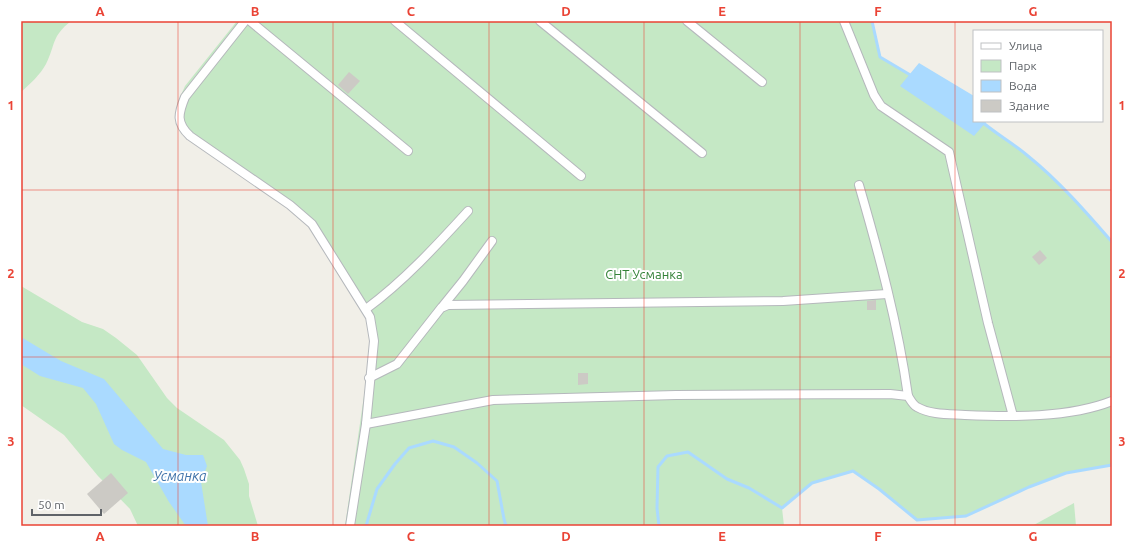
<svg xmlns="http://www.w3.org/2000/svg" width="1133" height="547" viewBox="0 0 1133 547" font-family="Ubuntu,sans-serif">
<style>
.green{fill:#c5e8c5}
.water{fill:#aadaff}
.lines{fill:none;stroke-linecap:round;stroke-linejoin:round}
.stream{stroke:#aadaff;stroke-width:3}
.building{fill:#cccac5}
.minor-casing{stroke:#b5b8bc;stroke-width:10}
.minor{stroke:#fff;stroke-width:8}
.grid{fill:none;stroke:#ea4335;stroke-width:1;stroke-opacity:0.55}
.labels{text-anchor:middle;stroke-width:4;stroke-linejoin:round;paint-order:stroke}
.park-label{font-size:13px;fill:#348238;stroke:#fff}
.water-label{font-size:14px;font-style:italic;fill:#4174aa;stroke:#fff}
.neatline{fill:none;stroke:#ea4335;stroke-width:1.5}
.grid-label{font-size:13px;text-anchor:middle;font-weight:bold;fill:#ea4335}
</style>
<rect width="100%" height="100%" fill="#f1efe8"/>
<!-- green -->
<g class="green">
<path d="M21,21H71C51,37 56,44 46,64C40,75 30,84 21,92Z"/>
<path d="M237,21H872L880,57L930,86L974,121H981C996,134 1013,143 1028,156C1059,181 1086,212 1112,242V465L1066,473L1029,487L966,516L917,520L879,489L853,471L812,483L782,508L784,526H345L372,341L368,318L310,227L288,207L180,131L176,123L177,104L185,86Z"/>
<polygon points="21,286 82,322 103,329 116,338 137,355 167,398 177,408 224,440 240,460 244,469 249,484 249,496 258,526 138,526 130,509 98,476 64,435 21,405"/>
<polygon points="1074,503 1076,526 1032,526"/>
</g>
<!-- water -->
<g class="water">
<polygon points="919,63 974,96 974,121 987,121 974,136 900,86"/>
<polygon points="21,337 61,361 104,379 163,449 186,455 203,455 207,466 201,482 208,526 186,526 169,502 146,462 122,450 114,444 96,404 83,388 40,376 21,364"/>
</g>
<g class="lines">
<!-- stream -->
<g class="stream">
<polyline points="872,21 880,57 912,76"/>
<path d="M981,121C996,134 1013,143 1028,156C1059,181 1086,212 1112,242"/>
<polyline points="366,526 377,489 395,464 409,448 433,441 454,447 477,463 497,481 504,519 506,526"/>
<polyline points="659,526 657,508 658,467 667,456 688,452 727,479 749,488 782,508 812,483 853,471 879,489 917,520 966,516 1029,487 1066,473 1112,465"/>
</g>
</g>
<!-- building -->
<g class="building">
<polygon points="349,72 360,81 348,94 338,85"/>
<polygon points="1040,250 1047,258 1039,265 1032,257"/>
<polygon points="876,300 876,310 867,310 867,301"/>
<polygon points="578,373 588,373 588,384 578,385"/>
<polygon points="111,473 128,493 104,514 87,494"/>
</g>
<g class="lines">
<defs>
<g id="minor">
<path d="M245,21L185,97C178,114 176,123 190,136L290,205L312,224L370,317L374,341L366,424L350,526"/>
<polyline points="250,21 408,151"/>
<polyline points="395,21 581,176"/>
<polyline points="540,21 702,153"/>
<polyline points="687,21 762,82"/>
<polyline points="844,21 874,95 881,106 949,152 988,323 1013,416"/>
<path d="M859,185C879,254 898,324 908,396"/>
<polyline points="442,307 463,281 492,241"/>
<path d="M366,309C404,281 436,246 468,211"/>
<polyline points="369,378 397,364 441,308 448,305 783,301 887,294"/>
<path d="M366,424L493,400L676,395L890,394L908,396C910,399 913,405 917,407C931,415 949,414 965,415C1011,417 1069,418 1112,401"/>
</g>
</defs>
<!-- minor casing -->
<use href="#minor" class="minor-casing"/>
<!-- minor -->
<use href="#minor" class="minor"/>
</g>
<!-- grid -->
<path class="grid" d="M178,21V526M333,21V526M489,21V526M644,21V526M800,21V526M955,21V526M21,190H1112M21,357H1112"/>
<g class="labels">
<!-- park labels -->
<g class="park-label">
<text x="644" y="279">СНТ Усманка</text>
</g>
<!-- water labels -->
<g class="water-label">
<text x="180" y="481">Усманка</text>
</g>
</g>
<!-- border -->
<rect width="1133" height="547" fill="none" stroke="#ffffff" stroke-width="44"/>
<!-- legend -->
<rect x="973" y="30" width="130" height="92" fill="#ffffff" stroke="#bfc1c3"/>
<rect x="981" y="43" width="20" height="6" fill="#ffffff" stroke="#bfc1c3"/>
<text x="1009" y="50" font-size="12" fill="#5f6368">Улица</text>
<rect x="981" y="60" width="20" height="12" fill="#c5e8c5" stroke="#bfc1c3"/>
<text x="1009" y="70" font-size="12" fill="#5f6368">Парк</text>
<rect x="981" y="80" width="20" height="12" fill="#aadaff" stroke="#bfc1c3"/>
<text x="1009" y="90" font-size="12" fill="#5f6368">Вода</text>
<rect x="981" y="100" width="20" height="12" fill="#cccac5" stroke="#bfc1c3"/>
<text x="1009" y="110" font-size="12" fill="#5f6368">Здание</text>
<!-- scale -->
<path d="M32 509v6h69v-6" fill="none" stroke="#5f6368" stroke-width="2"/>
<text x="38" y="509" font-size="12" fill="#5f6368" stroke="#ffffff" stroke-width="3" paint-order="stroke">50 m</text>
<rect x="22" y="22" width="1089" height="503" class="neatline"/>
<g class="grid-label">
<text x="100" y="16">A</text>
<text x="255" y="16">B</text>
<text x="411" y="16">C</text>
<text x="566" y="16">D</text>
<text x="722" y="16">E</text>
<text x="878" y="16">F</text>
<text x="1033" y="16">G</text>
<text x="11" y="110">1</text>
<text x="1122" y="110">1</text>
<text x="11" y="278">2</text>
<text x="1122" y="278">2</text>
<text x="11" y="446">3</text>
<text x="1122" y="446">3</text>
<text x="100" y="541">A</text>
<text x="255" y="541">B</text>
<text x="411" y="541">C</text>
<text x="566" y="541">D</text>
<text x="722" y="541">E</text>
<text x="878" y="541">F</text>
<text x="1033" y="541">G</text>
</g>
</svg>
